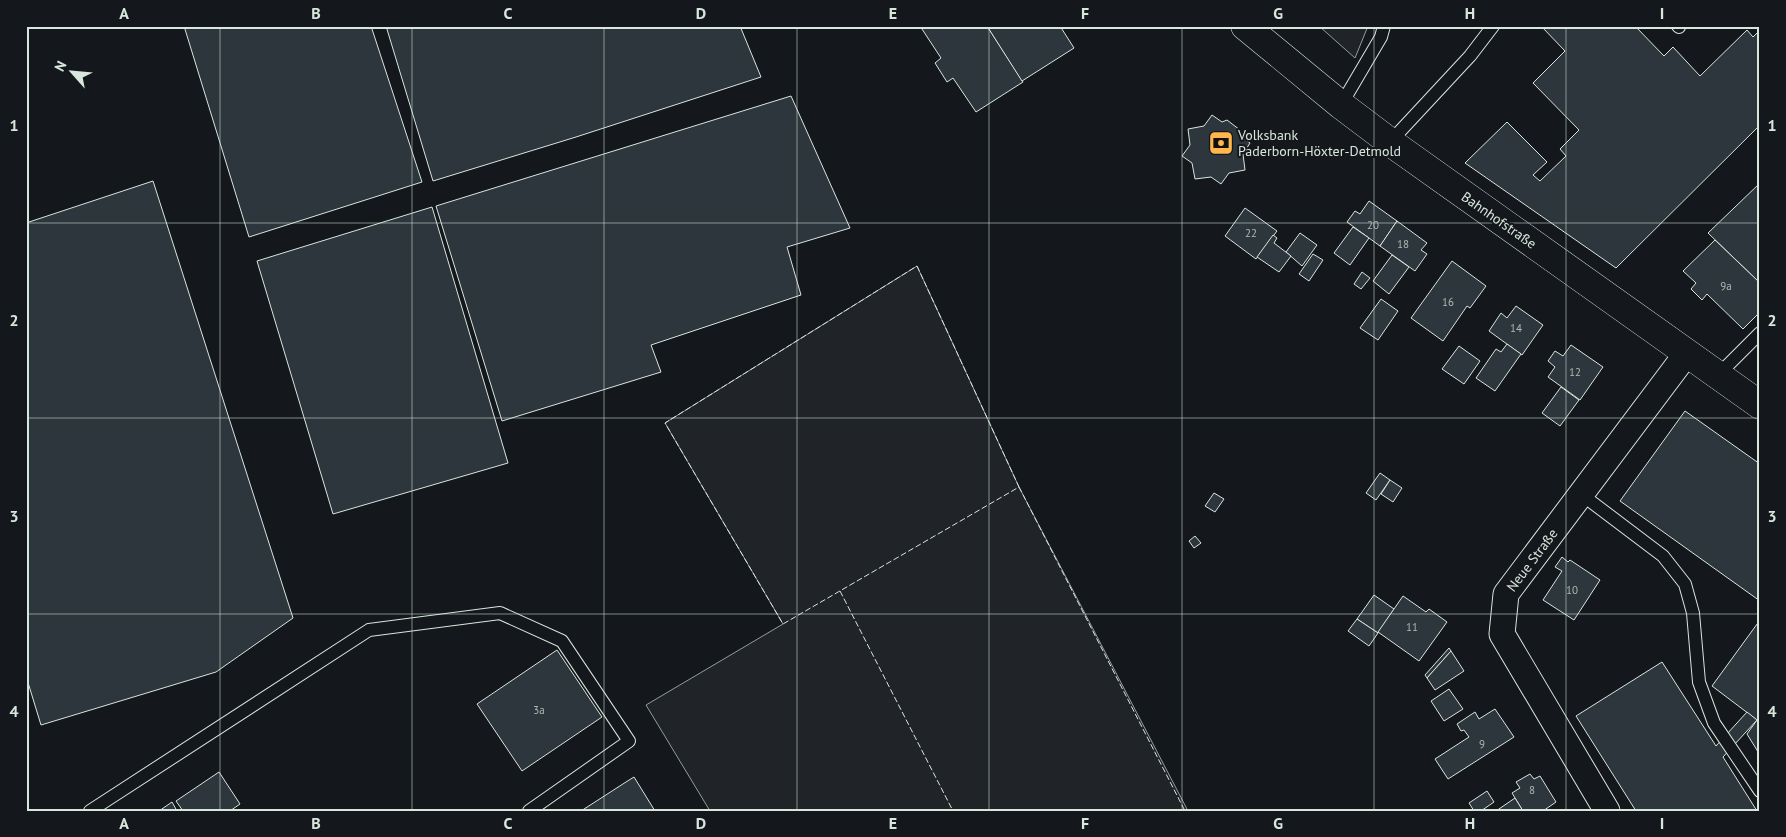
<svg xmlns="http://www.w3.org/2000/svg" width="1786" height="837" viewBox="0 0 1786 837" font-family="'PT Sans',sans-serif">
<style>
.green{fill:#202428;stroke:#939e99}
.building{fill:#2c363c;stroke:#d8e6dc}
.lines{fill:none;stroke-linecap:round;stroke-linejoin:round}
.service-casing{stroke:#d8e6dc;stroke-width:14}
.minor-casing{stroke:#d8e6dc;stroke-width:27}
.secondary-casing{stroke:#d8e6dc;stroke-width:29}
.service{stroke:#14181c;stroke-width:12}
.minor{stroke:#14181c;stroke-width:25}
.secondary{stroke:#14181c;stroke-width:28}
.fence{stroke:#d8e6dc;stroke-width:1;stroke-dasharray:6 2.5;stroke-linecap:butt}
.grid{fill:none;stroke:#d8e6dc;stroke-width:1;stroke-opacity:0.55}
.labels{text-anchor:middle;stroke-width:4;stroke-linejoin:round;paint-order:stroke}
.number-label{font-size:11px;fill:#adbab4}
.poi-label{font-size:14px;fill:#d8e6dc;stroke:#14181c;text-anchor:start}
.street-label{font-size:14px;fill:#d8e6dc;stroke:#14181c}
.neatline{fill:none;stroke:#d8e6dc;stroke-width:2}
.grid-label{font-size:16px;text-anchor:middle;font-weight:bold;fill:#d8e6dc}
</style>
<rect width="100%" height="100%" fill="#14181c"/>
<!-- green -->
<g class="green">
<polygon points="1319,26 1368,26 1355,58"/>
<polygon points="917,266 1019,487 1188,811 710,811 646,705 783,624 665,423"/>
</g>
<!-- building -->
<g class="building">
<polygon points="184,26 371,26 422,182 249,237"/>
<polygon points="386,26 740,26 761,77 576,137 433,181"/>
<polygon points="920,26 987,26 1023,82 976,112 953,78 947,82 935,63 941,58"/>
<polygon points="987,26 1060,26 1074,48 1022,81"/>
<polygon points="1541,26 1635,26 1664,56 1673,47 1700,76 1747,30 1753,37 1760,30 1760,125 1616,268 1465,163 1507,122 1547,162 1533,175 1540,181 1566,156 1560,149 1579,130 1533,83 1565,51"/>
<polygon points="791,96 850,228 787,247 801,295 651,345 661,372 502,421 436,206"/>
<polygon points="1212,115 1222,122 1227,120 1240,130 1241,136 1250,143 1243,154 1245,170 1229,173 1221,184 1211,177 1195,179 1192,163 1182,156 1190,145 1188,129 1204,126"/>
<polygon points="153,181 293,618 216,672 41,725 26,676 26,223"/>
<polygon points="1760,183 1760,283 1708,233"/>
<polygon points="1369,201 1397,221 1380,246 1347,222 1355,211 1360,214"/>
<polygon points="432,207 508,463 333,514 257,261"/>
<polygon points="1245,208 1277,231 1256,259 1225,236"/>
<polygon points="1397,221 1427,243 1421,250 1427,254 1415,271 1380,246"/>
<polygon points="1353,227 1369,238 1350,265 1334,253"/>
<polygon points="1300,233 1317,245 1302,266 1286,252"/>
<polygon points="1273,235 1277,238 1274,243 1291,256 1279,272 1257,257"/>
<polygon points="1715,240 1760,283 1760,312 1743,329 1707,294 1702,300 1691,289 1696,283 1683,271"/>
<polygon points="1313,254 1323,260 1309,281 1299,274"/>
<polygon points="1392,255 1409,267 1389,294 1373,281"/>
<polygon points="1452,261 1486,286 1470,308 1467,306 1443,341 1411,318"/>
<polygon points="1362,272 1370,278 1361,289 1354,284"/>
<polygon points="1381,299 1398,311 1378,340 1360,328"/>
<polygon points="1516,306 1543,325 1522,355 1489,331 1501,313 1507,318"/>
<polygon points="1507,344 1521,354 1495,391 1476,378 1496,349 1501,352"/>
<polygon points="1571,345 1603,367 1580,400 1548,377 1555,367 1548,361 1555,351 1563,356"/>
<polygon points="1459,346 1480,361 1464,384 1442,369"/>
<polygon points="1561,387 1579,400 1560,426 1542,413"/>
<polygon points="1685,411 1760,464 1760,601 1620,501"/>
<polygon points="1380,473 1390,480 1376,500 1366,493"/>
<polygon points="1390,480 1402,488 1393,502 1381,494"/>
<polygon points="1214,493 1224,499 1215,512 1205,506"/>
<polygon points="1195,536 1201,543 1194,548 1189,541"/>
<polygon points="1562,557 1568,562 1570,560 1600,580 1574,620 1543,600 1562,571 1555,567"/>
<polygon points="1374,595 1394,609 1378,633 1357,619"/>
<polygon points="1403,596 1426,612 1429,609 1447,622 1419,661 1378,632"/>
<polygon points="1357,619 1378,633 1369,646 1348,631"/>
<polygon points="1760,620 1760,755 1747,734 1757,720 1712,686"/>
<polygon points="1449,648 1451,651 1427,678 1425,675"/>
<polygon points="557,650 602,717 522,771 477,704"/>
<polygon points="1451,651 1464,671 1435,690 1427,678"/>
<polygon points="1662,662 1716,746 1747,712 1757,720 1723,757 1757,811 1636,811 1576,716"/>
<polygon points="1449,689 1463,709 1444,721 1431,701"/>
<polygon points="1495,709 1514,737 1448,779 1435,759 1469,737 1464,730 1461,731 1457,724 1475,712 1479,719"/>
<polygon points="219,772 240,804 230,811 183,811 176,801"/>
<polygon points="1530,774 1534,779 1540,776 1556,802 1543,811 1523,811 1512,793 1520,788 1516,782"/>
<polygon points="634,777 655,811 581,811 626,782"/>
<polygon points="1487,791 1494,802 1481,811 1474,811 1469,803"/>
<polygon points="1515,798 1523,811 1496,811"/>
<polygon points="172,802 177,811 159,811"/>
</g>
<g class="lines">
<defs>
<g id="service">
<polyline points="1678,26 1679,27"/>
<polyline points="1341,105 1381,37 1384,26"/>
<polyline points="1390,142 1470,56 1493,26"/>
<polyline points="1718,375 1760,333"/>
<polyline points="1581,494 1663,556 1685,584 1693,613 1699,682 1714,723 1760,791"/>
<polyline points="90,811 369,630 500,613 562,641 629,741 529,811"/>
</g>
<polyline id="minor" points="1607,811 1502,634 1506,594 1687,353"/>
<polyline id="secondary" points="1245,26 1341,105 1390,142 1760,405"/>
</defs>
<!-- service casing -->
<use href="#service" class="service-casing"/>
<!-- minor casing -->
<use href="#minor" class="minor-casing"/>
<!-- secondary casing -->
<use href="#secondary" class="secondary-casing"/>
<!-- service -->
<use href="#service" class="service"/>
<!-- minor -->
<use href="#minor" class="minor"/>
<!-- secondary -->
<use href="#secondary" class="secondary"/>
<!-- fence -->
<g class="fence">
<polygon points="917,266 1019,487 783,624 665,423"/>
<polyline points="1019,487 1185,811"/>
<polyline points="840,591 953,811"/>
</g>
</g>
<!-- grid -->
<path class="grid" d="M220,26V811M412,26V811M604,26V811M797,26V811M989,26V811M1182,26V811M1374,26V811M1566,26V811M26,223H1760M26,418H1760M26,614H1760"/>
<!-- icons -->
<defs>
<symbol id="bank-square" viewBox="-11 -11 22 22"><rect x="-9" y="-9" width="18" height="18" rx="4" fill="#ffb74d" stroke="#14181c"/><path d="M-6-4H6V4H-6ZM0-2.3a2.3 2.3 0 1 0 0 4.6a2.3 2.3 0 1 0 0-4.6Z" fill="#111"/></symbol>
</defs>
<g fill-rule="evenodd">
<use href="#bank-square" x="1207" y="129" width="28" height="28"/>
</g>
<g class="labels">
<!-- number labels -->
<g class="number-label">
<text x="1373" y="229">20</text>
<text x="1251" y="237">22</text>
<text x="1403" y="248">18</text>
<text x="1726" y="290">9a</text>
<text x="1448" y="306">16</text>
<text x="1516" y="332">14</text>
<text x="1575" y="376">12</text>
<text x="1572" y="594">10</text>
<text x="1412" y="631">11</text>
<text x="539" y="714">3a</text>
<text x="1482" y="748">9</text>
<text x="1532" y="794">8</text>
</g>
<!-- poi labels -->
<g class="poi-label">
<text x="1238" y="140">Volksbank<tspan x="1238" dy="16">Paderborn-Höxter-Detmold</tspan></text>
</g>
<!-- street labels -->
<g class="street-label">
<text transform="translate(1499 220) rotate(35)" y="5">Bahnhofstraße</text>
<text transform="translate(1532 560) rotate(-53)" y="5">Neue Straße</text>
</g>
</g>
<!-- border -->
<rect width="1786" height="837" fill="none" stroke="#14181c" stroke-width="55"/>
<!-- north arrow -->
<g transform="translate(72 72) rotate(297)" stroke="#14181c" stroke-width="4" paint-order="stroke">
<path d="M0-4L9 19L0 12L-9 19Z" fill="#d8e6dc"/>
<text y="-8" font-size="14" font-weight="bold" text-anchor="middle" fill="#d8e6dc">N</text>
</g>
<rect x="28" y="28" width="1730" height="782" class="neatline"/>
<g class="grid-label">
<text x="124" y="19">A</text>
<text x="316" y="19">B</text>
<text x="508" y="19">C</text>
<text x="701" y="19">D</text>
<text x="893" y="19">E</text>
<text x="1085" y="19">F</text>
<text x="1278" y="19">G</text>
<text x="1470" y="19">H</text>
<text x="1662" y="19">I</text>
<text x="14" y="131">1</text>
<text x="1772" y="131">1</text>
<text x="14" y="326">2</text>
<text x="1772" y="326">2</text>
<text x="14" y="522">3</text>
<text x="1772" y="522">3</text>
<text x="14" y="717">4</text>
<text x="1772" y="717">4</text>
<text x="124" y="829">A</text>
<text x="316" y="829">B</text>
<text x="508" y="829">C</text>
<text x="701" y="829">D</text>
<text x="893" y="829">E</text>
<text x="1085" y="829">F</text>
<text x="1278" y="829">G</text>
<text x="1470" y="829">H</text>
<text x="1662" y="829">I</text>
</g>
</svg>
